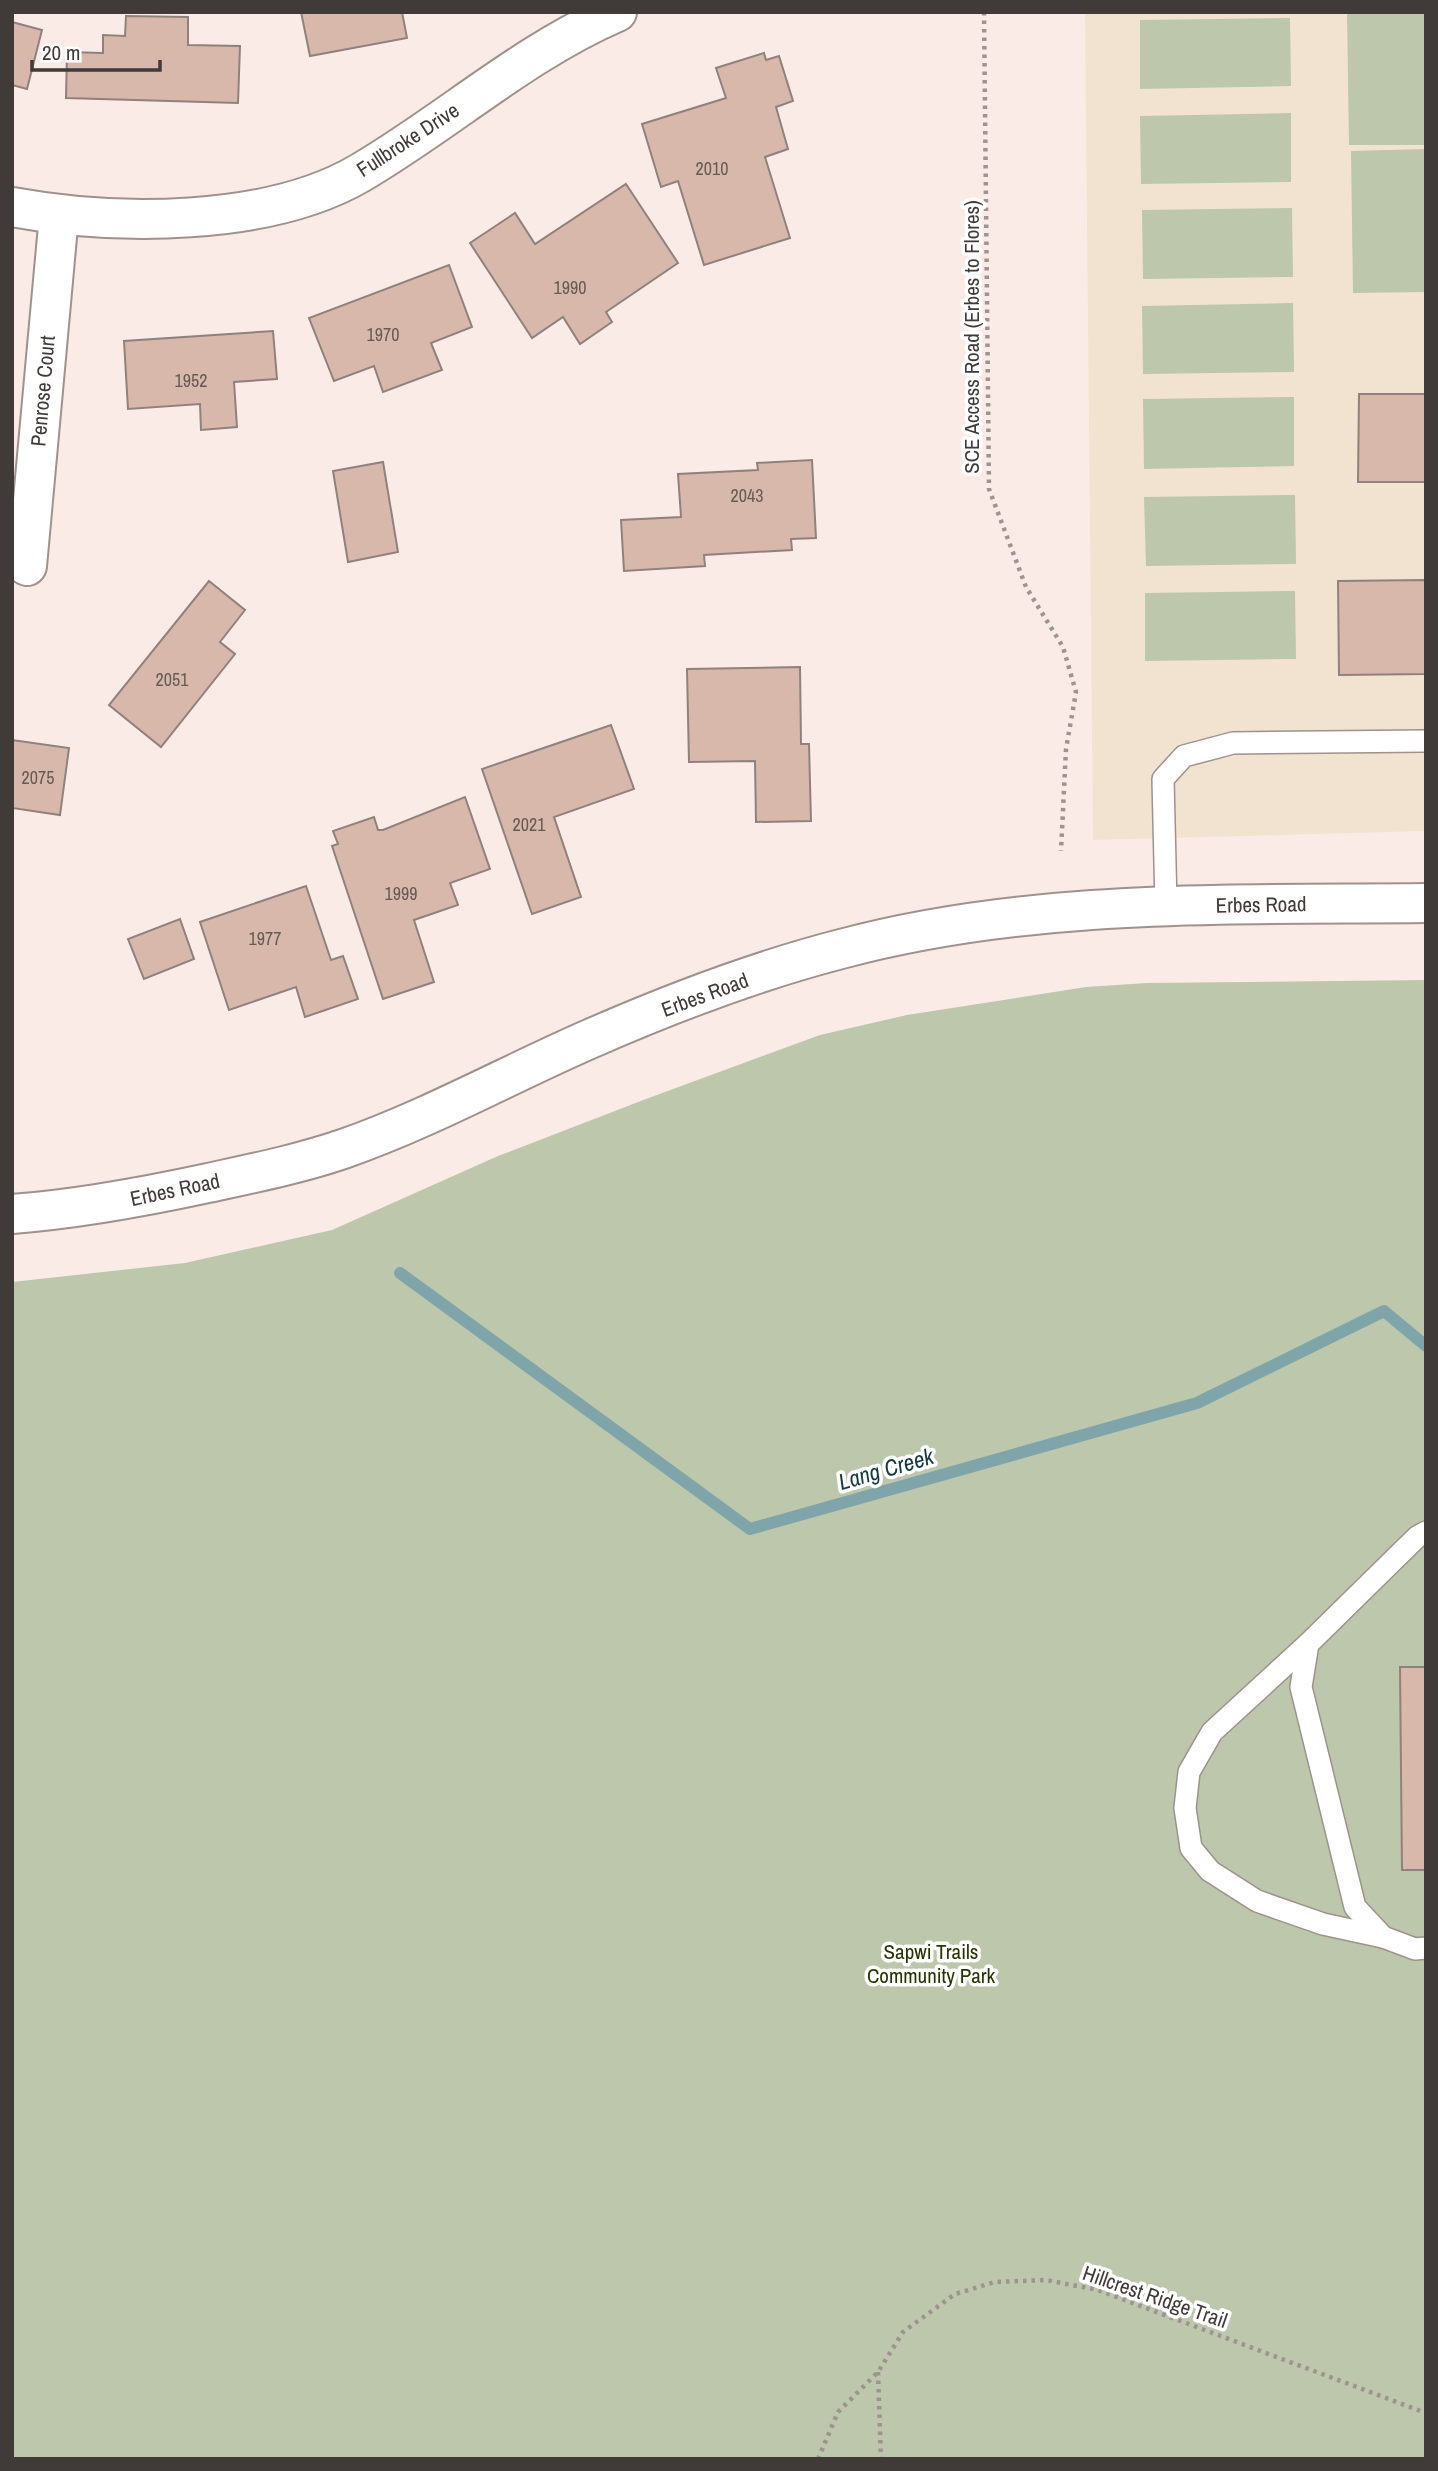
<svg xmlns="http://www.w3.org/2000/svg" width="1438" height="2471" viewBox="0 0 1438 2471" font-family="'Archivo Narrow',sans-serif">
<style>
.education{fill:#f2e3d0}
.green{fill:#bcc7ab}
.lines{fill:none;stroke-linecap:round;stroke-linejoin:round}
.stream{stroke:#7fa5aa;stroke-width:12}
.building{fill:#d9b8ac;stroke:#8f817d;stroke-width:2}
.lane-casing{stroke:#9f918c;stroke-width:24}
.street-casing{stroke:#9f918c;stroke-width:42}
.secondary-casing{stroke:#9f918c;stroke-width:42}
.path{stroke:#9e938f;stroke-width:4.5;stroke-dasharray:3.5 5;stroke-linecap:butt}
.lane{stroke:#fff;stroke-width:21}
.street{stroke:#fff;stroke-width:38}
.secondary{stroke:#fff;stroke-width:38}
.labels{text-anchor:middle;stroke-width:7;stroke-linejoin:round;paint-order:stroke}
.number-label{font-size:18px;fill:#665a55}
.street-label{font-size:21px;fill:#403a38;stroke:#fff}
.park-label{font-size:21px;fill:#273503;stroke:#fff}
.water-label{font-size:23px;font-style:italic;fill:#153b40;stroke:#fff}
</style>
<rect width="100%" height="100%" fill="#fbebe6"/>
<!-- education -->
<polygon class="education" points="1085,12 1426,12 1426,831 1093,840"/>
<!-- green -->
<g class="green">
<polygon points="1347,12 1426,12 1426,145 1349,145"/>
<polygon points="1290,18 1291,86 1140,89 1140,20"/>
<polygon points="1291,113 1291,182 1141,184 1140,116"/>
<polygon points="1426,149 1426,292 1353,293 1351,151"/>
<polygon points="1292,208 1293,277 1143,279 1142,210"/>
<polygon points="1293,303 1294,372 1143,374 1142,306"/>
<polygon points="1294,397 1294,466 1144,469 1143,399"/>
<polygon points="1295,495 1296,564 1146,566 1144,497"/>
<polygon points="1295,591 1296,659 1145,661 1145,593"/>
<polygon points="1426,980 1426,2459 12,2459 12,1282 185,1263 332,1230 498,1156 646,1099 820,1035 907,1015 1086,987 1147,983"/>
</g>
<g class="lines">
<!-- stream -->
<polyline class="stream" points="400,1273 750,1529 1197,1403 1384,1311 1426,1346"/>
</g>
<!-- building -->
<g class="building">
<polygon points="301,12 402,12 407,38 310,56"/>
<polygon points="126,16 188,17 188,45 240,46 238,103 66,98 67,52 103,53 103,35 125,36"/>
<polygon points="12,22 42,30 27,89 12,85"/>
<polygon points="764,53 766,60 779,56 793,101 776,107 788,149 765,157 790,238 704,265 678,181 661,187 642,124 726,98 716,68"/>
<polygon points="626,184 678,263 606,312 612,322 580,344 563,317 532,338 470,243 515,213 535,244"/>
<polygon points="449,265 472,327 431,343 442,370 383,392 374,366 334,381 309,318"/>
<polygon points="273,331 277,379 234,382 237,427 201,430 200,404 128,409 124,341"/>
<polygon points="1359,394 1426,394 1426,482 1358,482"/>
<polygon points="812,460 816,538 791,539 792,550 704,555 705,566 624,571 621,520 681,517 678,474 758,470 757,463"/>
<polygon points="383,462 398,552 348,562 333,471"/>
<polygon points="1426,580 1426,674 1339,675 1338,581"/>
<polygon points="209,581 245,610 220,642 235,654 161,747 109,705"/>
<polygon points="800,667 801,744 809,744 811,821 756,822 755,761 689,762 687,669"/>
<polygon points="611,725 634,789 554,817 581,897 532,914 482,769"/>
<polygon points="12,740 69,748 60,815 12,808"/>
<polygon points="465,797 490,869 450,883 458,905 414,920 434,982 383,999 332,846 338,844 333,831 374,817 378,830 383,830"/>
<polygon points="306,886 331,960 343,956 358,999 305,1017 296,987 229,1010 200,922"/>
<polygon points="180,919 194,959 144,979 128,939"/>
<polygon points="1400,1667 1426,1667 1426,1870 1402,1870"/>
</g>
<g class="lines">
<defs>
<g id="lane">
<polyline points="1166,906 1163,779 1184,756 1233,743 1426,741"/>
<polyline points="1426,1532 1417,1537 1308,1644 1301,1687 1355,1907 1383,1937 1415,1949 1426,1948"/>
<polyline points="1308,1644 1212,1732 1189,1772 1185,1808 1191,1848 1210,1871 1257,1901 1323,1924 1383,1937"/>
</g>
<g id="street">
<path d="M12,207C115,226 268,227 360,173C447,122 524,52 617,12"/>
<polyline points="27,566 59,215"/>
</g>
<path id="secondary" d="M12,1214C79,1209 143,1197 208,1183C254,1173 299,1164 343,1149C429,1119 509,1074 592,1038C672,1003 756,971 841,949C1030,898 1232,905 1426,903"/>
</defs>
<!-- lane casing -->
<use href="#lane" class="lane-casing"/>
<!-- street casing -->
<use href="#street" class="street-casing"/>
<!-- secondary casing -->
<use href="#secondary" class="secondary-casing"/>
<!-- path -->
<g class="path">
<polyline points="984,12 989,489 1026,587 1063,647 1076,692 1066,749 1061,851"/>
<polyline points="878,2372 881,2459"/>
<polyline points="818,2459 838,2412 878,2372 903,2332 955,2294 995,2282 1046,2280 1098,2290 1426,2413"/>
</g>
<!-- lane -->
<use href="#lane" class="lane"/>
<!-- street -->
<use href="#street" class="street"/>
<!-- secondary -->
<use href="#secondary" class="secondary"/>
</g>
<g class="labels">
<!-- number labels -->
<g class="number-label">
<text x="712" y="175">2010</text>
<text x="570" y="294">1990</text>
<text x="383" y="341">1970</text>
<text x="191" y="387">1952</text>
<text x="747" y="502">2043</text>
<text x="172" y="686">2051</text>
<text x="38" y="784">2075</text>
<text x="529" y="831">2021</text>
<text x="401" y="900">1999</text>
<text x="265" y="945">1977</text>
</g>
<!-- street labels -->
<g class="street-label">
<text transform="translate(408 140) rotate(-33)" y="7">Fullbroke Drive</text>
<text transform="translate(972 337) rotate(-90)" y="7">SCE Access Road (Erbes to Flores)</text>
<text transform="translate(43 391) rotate(-85)" y="7">Penrose Court</text>
<text transform="translate(1261 905) rotate(-1)" y="7">Erbes Road</text>
<text transform="translate(705 995) rotate(-20)" y="7">Erbes Road</text>
<text transform="translate(175 1190) rotate(-12)" y="7">Erbes Road</text>
<text transform="translate(1155 2297) rotate(19)" y="7">Hillcrest Ridge Trail</text>
</g>
<!-- park labels -->
<g class="park-label">
<text x="931" y="1959">Sapwi Trails<tspan x="931" dy="24">Community Park</tspan></text>
</g>
<!-- water labels -->
<g class="water-label">
<text transform="translate(886 1469) rotate(-16)" y="8">Lang Creek</text>
</g>
</g>
<!-- border -->
<rect width="1438" height="2471" fill="none" stroke="#403a38" stroke-width="28"/>
<!-- scale -->
<path d="M32 60v10h128v-10" fill="none" stroke="#403a38" stroke-width="3.5"/>
<text x="42" y="60" font-size="21" fill="#403a38" stroke="#ffffff" stroke-width="5" paint-order="stroke">20 m</text>
</svg>
